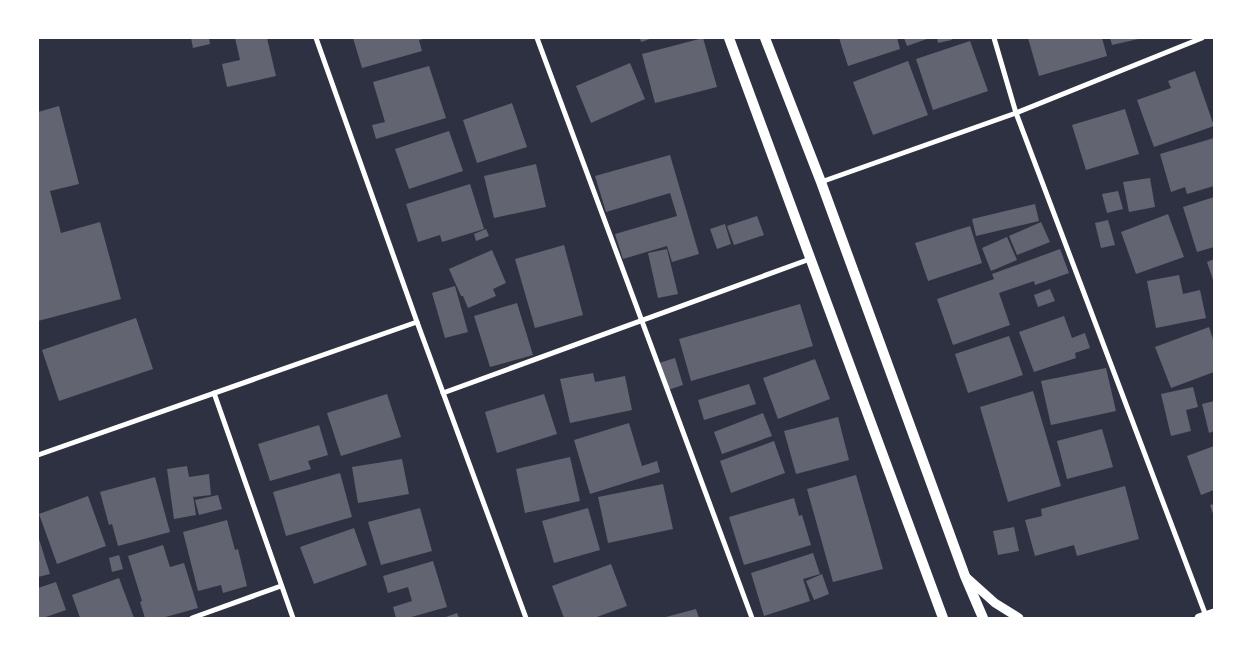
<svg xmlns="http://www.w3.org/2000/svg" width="1252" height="656" viewBox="0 0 1252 656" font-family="Bitter,serif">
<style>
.building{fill:#626471}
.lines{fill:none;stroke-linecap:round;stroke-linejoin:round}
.minor{stroke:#fff;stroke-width:5}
.tertiary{stroke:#fff;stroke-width:9}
.secondary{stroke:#fff;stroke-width:10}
</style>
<rect width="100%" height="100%" fill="#2d3142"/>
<!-- building -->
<g class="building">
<polygon points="191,38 209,38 210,44 193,48"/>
<polygon points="235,38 267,38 276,76 227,87 222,64 240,60"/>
<polygon points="353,38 427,38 419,40 422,51 362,68"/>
<polygon points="640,38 653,38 641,42"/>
<polygon points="703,38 717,87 655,103 642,54"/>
<polygon points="839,38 897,38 900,49 848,66"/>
<polygon points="904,38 930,38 907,46"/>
<polygon points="937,38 951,38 952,40 938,43"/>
<polygon points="1028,38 1102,38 1107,56 1039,76"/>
<polygon points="1110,38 1143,38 1112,45"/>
<polygon points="970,41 988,91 933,110 916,59"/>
<polygon points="908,61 928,115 873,135 853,82"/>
<polygon points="630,63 645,99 591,123 576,86"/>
<polygon points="429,66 446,118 376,139 372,125 385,122 373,82"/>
<polygon points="1195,71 1214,126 1154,147 1137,100 1171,88 1168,81"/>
<polygon points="512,103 527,147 477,163 463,120"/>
<polygon points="59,106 79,184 50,191 61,233 100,222 121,299 38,321 38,112"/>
<polygon points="1125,109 1139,154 1086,170 1072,125"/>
<polygon points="449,131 463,171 409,189 395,149"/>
<polygon points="1214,138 1214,186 1187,194 1185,187 1171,192 1160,154"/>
<polygon points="670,155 699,254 672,262 667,246 623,259 615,234 677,216 670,193 606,212 595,176"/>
<polygon points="536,164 546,207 494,218 484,176"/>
<polygon points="1150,178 1155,207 1129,212 1123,182"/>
<polygon points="470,184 484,229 442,242 440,235 418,242 406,204"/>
<polygon points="1118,191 1123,209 1107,213 1102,194"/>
<polygon points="1214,197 1214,247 1197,252 1183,207"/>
<polygon points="1035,204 1039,221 976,236 972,219"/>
<polygon points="1168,214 1184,257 1136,274 1121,232"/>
<polygon points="757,216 764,235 734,245 727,226"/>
<polygon points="1108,220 1115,245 1101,248 1095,223"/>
<polygon points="1041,222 1050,242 1017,255 1009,236"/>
<polygon points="725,224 731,244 717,249 710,229"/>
<polygon points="970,226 982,263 928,281 915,243"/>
<polygon points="486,229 489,236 476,241 474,234"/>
<polygon points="1007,237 1017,260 991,271 982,248"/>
<polygon points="564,245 583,315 535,328 515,259"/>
<polygon points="667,249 678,294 658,298 648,253"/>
<polygon points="1060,249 1069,273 1035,285 1034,281 999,293 1010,325 953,345 937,299 994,279 992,274"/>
<polygon points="492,250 506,283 493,289 496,296 468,308 463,296 461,296 449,269"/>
<polygon points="1214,259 1214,283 1207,262"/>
<polygon points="1179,275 1183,294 1200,290 1206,318 1156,328 1147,281"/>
<polygon points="455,286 468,332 445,338 432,293"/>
<polygon points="1050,289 1055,301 1038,307 1034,295"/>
<polygon points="517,303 533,355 490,367 474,316"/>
<polygon points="800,304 813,346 691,381 679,339"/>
<polygon points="1064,316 1072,338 1085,333 1090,348 1075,353 1076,358 1034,372 1019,332"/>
<polygon points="136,318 153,369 59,401 42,350"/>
<polygon points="1209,327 1214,342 1214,372 1171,388 1155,347"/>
<polygon points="1009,336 1023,375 968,393 955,354"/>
<polygon points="675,358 683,385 668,390 659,363"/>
<polygon points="815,359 830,399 778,419 763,378"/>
<polygon points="1106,368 1116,411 1051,425 1041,381"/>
<polygon points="593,373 595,382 625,376 632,410 570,423 560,379"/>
<polygon points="749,384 756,404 704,420 698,400"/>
<polygon points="1193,387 1198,407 1186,410 1191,431 1171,436 1161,394"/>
<polygon points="1033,391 1061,486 1008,502 980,407"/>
<polygon points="387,394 401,437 341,456 327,413"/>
<polygon points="544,394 557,434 497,453 485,412"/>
<polygon points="1214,401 1214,431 1209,433 1202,404"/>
<polygon points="763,413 772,436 722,454 714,432"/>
<polygon points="838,417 849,460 796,474 784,431"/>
<polygon points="629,423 642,466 657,461 660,472 590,494 574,440"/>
<polygon points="319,425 328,455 308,461 311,469 270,481 258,444"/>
<polygon points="1102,429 1113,467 1067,479 1057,441"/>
<polygon points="774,441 785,473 731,493 720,461"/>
<polygon points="1214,446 1214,490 1201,495 1187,456"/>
<polygon points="570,457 580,501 525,513 516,469"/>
<polygon points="402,459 409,494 358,503 352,467"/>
<polygon points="187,466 189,477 209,474 211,495 194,497 193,495 196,515 174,519 167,469"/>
<polygon points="340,473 352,517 286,536 273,492"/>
<polygon points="856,475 883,569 833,582 807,489"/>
<polygon points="155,477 170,532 118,546 112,524 109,525 100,492"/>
<polygon points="663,484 673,529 608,543 598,497"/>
<polygon points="1125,486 1139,539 1077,556 1074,545 1035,556 1025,520 1042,516 1041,509"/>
<polygon points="218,495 222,509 199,515 195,500"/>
<polygon points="88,496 106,546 57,564 39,514"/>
<polygon points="794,498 799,516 802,515 811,545 744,565 729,517"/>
<polygon points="1214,504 1214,517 1210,505"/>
<polygon points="420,508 432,551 381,565 368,522"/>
<polygon points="588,508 600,550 554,563 542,521"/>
<polygon points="227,520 235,550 238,549 247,586 223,593 221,585 198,591 183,532"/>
<polygon points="1014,527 1019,551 998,555 993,531"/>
<polygon points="354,528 367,565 314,584 300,547"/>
<polygon points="38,536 50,574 38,577"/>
<polygon points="163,545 170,567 184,563 198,608 162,618 145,618 140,602 142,601 128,556"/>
<polygon points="813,553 820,574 803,579 810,601 764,616 751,573"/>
<polygon points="119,555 123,569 112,572 109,558"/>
<polygon points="433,561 447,607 408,618 396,618 393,607 412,601 408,587 388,593 383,576"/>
<polygon points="611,564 627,606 594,618 564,618 552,586"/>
<polygon points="822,574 829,594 814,600 806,581"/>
<polygon points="119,578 134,618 80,618 72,595"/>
<polygon points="56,582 66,610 43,618 38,618 38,588"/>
<polygon points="696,609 699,618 662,618"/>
<polygon points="457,613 459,618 443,618"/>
</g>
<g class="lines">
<!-- minor -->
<g class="minor">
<polyline points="316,38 417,322 526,618"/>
<polyline points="537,38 752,618"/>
<polyline points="994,38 1016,113 1206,616"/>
<polyline points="821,182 1016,113 1202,38"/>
<polyline points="214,393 293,618"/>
<polyline points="443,393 810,259"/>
<polyline points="38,455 417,322"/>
<polyline points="192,618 281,586"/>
</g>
<!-- tertiary -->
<g class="tertiary">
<polyline points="966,577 995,603 1019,618"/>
<polyline points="1199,618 1214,613"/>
</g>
<!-- secondary -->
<g class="secondary">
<polyline points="729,38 943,618"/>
<polyline points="765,38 821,182 965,576 983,618"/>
</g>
</g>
<!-- border -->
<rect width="1252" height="656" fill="none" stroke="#ffffff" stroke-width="78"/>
</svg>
